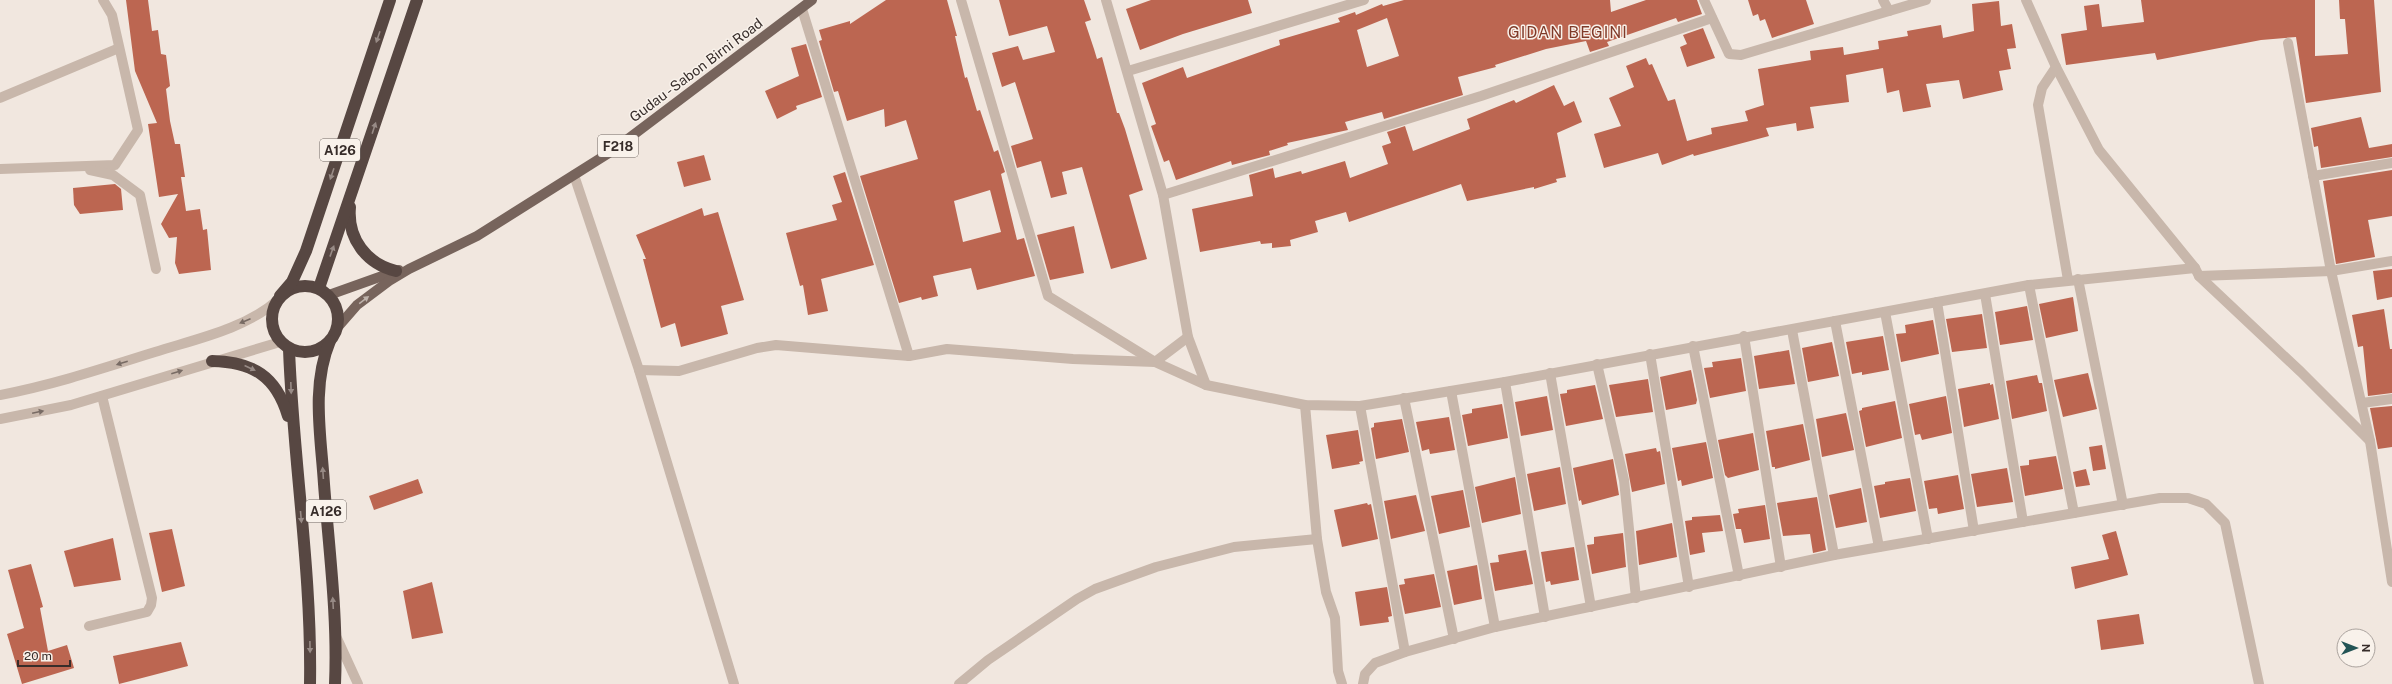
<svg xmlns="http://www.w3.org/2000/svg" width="2392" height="684" viewBox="0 0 2392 684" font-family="'Public Sans',sans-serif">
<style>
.building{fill:#bc6651;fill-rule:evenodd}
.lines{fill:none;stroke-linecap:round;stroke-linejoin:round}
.minor{stroke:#c8b7ab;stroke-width:10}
.major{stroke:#77645c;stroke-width:10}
.highway{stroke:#574742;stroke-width:12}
.oneway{fill:#988b86}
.oneway2{fill:#beb2ab}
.oneway3{fill:#786b64}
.labels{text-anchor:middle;stroke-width:3;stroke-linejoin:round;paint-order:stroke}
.shield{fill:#f9f2eb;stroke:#716864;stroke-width:1}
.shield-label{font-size:13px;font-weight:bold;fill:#372d2a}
.street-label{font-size:14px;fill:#372d2a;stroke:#f9f2eb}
.quarter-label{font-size:16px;letter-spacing:1px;fill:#7f3a29;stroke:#f9f2eb}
</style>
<rect width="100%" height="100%" fill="#f1e7df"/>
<!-- building -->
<g class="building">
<polygon points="126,0 148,0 152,31 158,30 161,54 166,55 170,86 166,89 170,121 175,144 180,144 185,177 181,177 186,211 200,209 203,230 207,229 211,270 179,274 175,263 177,237 169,238 161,224 178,194 159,197 148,124 157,123 135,71"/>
<path d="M886,0H947L957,36H955L965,78L967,77L977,111L980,110L994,152L998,150L1005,172L1001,174L1017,240L1024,238L1035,276L977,290L971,268L933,276L938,296L922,300L921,297L899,303L860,176L918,159L906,120L885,127L884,109L847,121L838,91L834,92L819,41L822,40L819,30L850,21V24ZM990,190L1001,232L963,242L954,201Z"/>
<polygon points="999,0 1084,0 1091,20 1085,22 1094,49 1097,59 1102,57 1117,113 1119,113 1125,129 1143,190 1129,195 1147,259 1111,269 1082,167 1062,172 1067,194 1051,198 1041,161 1017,168 1011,146 1033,139 1015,82 1002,87 992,53 1018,46 1023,60 1055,52 1047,26 1009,36"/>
<polygon points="1151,0 1248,0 1252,13 1183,34 1140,50 1126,9"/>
<path d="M1404,0H1610L1611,12L1646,0H1697L1702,14L1678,22L1676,18L1607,42L1609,46L1590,52L1586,41L1546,49L1495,65L1496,67L1458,77L1463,95L1384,119L1382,112L1345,122L1348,130L1287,143L1288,145L1269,151L1270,155L1232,165L1231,161L1176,180L1169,160L1164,162L1151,126L1156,124L1142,83L1183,67L1187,78L1280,45L1279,40L1340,22L1338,18L1355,12L1356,15L1382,4L1383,6ZM1387,18L1399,56L1367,67L1357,30Z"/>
<polygon points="1748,0 1806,0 1814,24 1772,38 1765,19 1760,21 1758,14 1753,16"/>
<polygon points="2141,0 2315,0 2315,56 2348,54 2345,19 2340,19 2339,0 2374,0 2381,92 2306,103 2296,37 2261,40 2157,60 2155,53 2066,65 2061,34 2087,30 2084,6 2099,4 2102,27 2144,22"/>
<polygon points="1999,1 2001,26 2012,24 2016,48 2007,49 2011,69 1999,71 2003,90 1963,99 1959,80 1926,84 1931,107 1903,112 1899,90 1887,93 1883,68 1846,75 1849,102 1810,107 1814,128 1797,131 1796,123 1766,128 1769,136 1694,156 1693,154 1662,165 1658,153 1604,168 1594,134 1621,126 1609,98 1634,87 1626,66 1646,58 1649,65 1652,64 1668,101 1675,99 1687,141 1712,134 1711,128 1748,121 1745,111 1764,105 1758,69 1811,60 1810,51 1843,47 1844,55 1879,49 1878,41 1908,36 1907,31 1941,25 1943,38 1974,31 1972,4"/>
<polygon points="1703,28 1715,58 1687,67 1680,47 1687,44 1683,35"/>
<polygon points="806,44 822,97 796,106 797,109 777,119 765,91 799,76 791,48"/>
<polygon points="1554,85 1564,106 1574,101 1582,122 1557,133 1566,177 1556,179 1557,182 1534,189 1534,187 1467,201 1461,184 1349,222 1346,212 1315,221 1318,232 1290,240 1291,246 1272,248 1272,243 1261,244 1260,241 1200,252 1192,209 1253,196 1249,175 1273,168 1275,178 1301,171 1302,174 1345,161 1350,178 1388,164 1382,146 1391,143 1387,132 1405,126 1413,151 1470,129 1467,119 1514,100 1516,103"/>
<polygon points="2361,117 2369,148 2392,144 2392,157 2321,168 2318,146 2314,147 2311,128"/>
<polygon points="704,155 711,180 684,187 677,162"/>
<polygon points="2392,170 2392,216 2368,220 2375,257 2336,264 2323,181"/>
<polygon points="845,172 874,265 821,279 828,311 808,315 803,285 800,286 786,233 837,220 832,205 842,202 833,176"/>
<polygon points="115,184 121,189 123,210 80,214 74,205 73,188"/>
<polygon points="702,208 704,216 718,212 744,300 721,306 728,334 681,347 675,323 661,328 643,259 646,259 636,235"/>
<polygon points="1074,226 1084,273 1050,280 1037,235"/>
<polygon points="2392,269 2392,297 2377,300 2373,271"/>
<polygon points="2073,297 2078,331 2046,338 2039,304"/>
<polygon points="2027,306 2033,340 2000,345 1995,312"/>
<polygon points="2384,309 2390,349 2392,349 2392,393 2368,396 2363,346 2358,347 2352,315"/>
<polygon points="1982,314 1987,348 1952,352 1946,319"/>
<polygon points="1933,320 1939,354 1901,362 1896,334 1906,333 1905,325"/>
<polygon points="1883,336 1889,370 1862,375 1862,372 1852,374 1846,342"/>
<polygon points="1832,342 1839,376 1808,382 1802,348"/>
<polygon points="1789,350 1795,384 1759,389 1754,356"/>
<polygon points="1741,358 1746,391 1710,398 1704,368 1713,367 1712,362"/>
<polygon points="1691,370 1697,400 1696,404 1666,410 1660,377"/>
<polygon points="2088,373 2097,409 2063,417 2054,380"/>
<polygon points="2037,375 2039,383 2042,383 2047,411 2012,419 2006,381"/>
<polygon points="1648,379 1653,412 1616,417 1609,385"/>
<polygon points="1990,383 1990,385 1993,384 1999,419 1964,427 1958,389"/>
<polygon points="1595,385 1603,419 1566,426 1560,394 1567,393 1567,390"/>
<polygon points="1547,396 1553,430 1521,436 1515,402"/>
<polygon points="1946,396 1952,433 1922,440 1920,434 1915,435 1909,404"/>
<polygon points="1895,401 1902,438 1866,447 1859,411 1862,410 1862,408"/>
<polygon points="1502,404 1508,438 1468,446 1462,415 1472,413 1472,409"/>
<polygon points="2392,406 2392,447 2378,449 2370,408"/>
<polygon points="1846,413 1854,450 1822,457 1816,419"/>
<polygon points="1449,417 1455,450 1430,454 1429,449 1422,451 1416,422"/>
<polygon points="1402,419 1409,452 1376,459 1371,428 1374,427 1374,423"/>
<polygon points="1803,424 1810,460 1775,469 1775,467 1772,467 1766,431"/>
<polygon points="1358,430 1363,461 1359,462 1360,464 1332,469 1326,435"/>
<polygon points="1753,433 1759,470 1728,478 1725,475 1718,440"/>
<polygon points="1706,442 1713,478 1682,486 1681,480 1678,481 1672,448"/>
<polygon points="2102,445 2106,469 2093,471 2089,447"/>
<polygon points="1656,448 1657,452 1660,451 1665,484 1632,492 1625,454"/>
<polygon points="2056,456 2063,489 2025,496 2020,466 2029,465 2029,460"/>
<polygon points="1613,459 1619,495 1582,505 1581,500 1579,501 1573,468"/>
<polygon points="1560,467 1566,504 1534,511 1527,474"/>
<polygon points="2007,468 2013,502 1977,507 1971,474"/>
<polygon points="2086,469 2090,485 2076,487 2073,472"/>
<polygon points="1958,475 1964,509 1938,514 1937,508 1929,509 1924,481"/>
<polygon points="1515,477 1521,514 1482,523 1475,487"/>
<polygon points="1910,478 1916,511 1880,518 1874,486 1885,484 1885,482"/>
<polygon points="418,479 423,493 374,510 369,496"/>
<polygon points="1861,488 1867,522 1836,528 1829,495"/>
<polygon points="1463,490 1470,527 1439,534 1431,496"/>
<polygon points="1416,495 1425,531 1391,539 1384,501"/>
<polygon points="1817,497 1826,550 1813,553 1810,534 1783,536 1777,503"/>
<polygon points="1367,503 1368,505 1371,504 1378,539 1342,547 1334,510"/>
<polygon points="1765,505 1770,539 1744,543 1741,529 1736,529 1733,514 1739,513 1738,509"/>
<polygon points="1720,515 1723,531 1702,533 1705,552 1690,555 1685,521 1692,520 1692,517"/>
<polygon points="1672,523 1677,557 1639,565 1636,531"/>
<polygon points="172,529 185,586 162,592 149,533"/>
<polygon points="2116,531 2128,575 2075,589 2071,567 2109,559 2102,535"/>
<polygon points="1623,533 1626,567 1592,574 1587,545 1594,544 1594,537"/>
<polygon points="113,538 121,580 74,587 64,551"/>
<polygon points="1574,547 1579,580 1551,585 1550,581 1546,582 1541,552"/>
<polygon points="1526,550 1533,584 1495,591 1490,563 1499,562 1498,555"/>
<polygon points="31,564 43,607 40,608 48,651 67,645 74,668 22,684 7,634 24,628 8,570"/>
<polygon points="1477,565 1482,599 1454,605 1447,571"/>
<polygon points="1434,574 1441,607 1405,614 1399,585 1405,584 1404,579"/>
<polygon points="432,582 443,633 412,639 403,591"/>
<polygon points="1387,587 1392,616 1388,617 1389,622 1360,626 1355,592"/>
<polygon points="2139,614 2144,644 2101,650 2097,620"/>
<polygon points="181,642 188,666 119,684 113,656"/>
</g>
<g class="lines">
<!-- minor -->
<g class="minor">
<polyline points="961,0 1048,296 1155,362 1206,385 1305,405 1360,406 1505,382 2029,285 2195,268"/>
<polyline points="1106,0 1163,195 1188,337 1206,385"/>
<polyline points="1704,0 1729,54 1741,55 1926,0"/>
<polyline points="1883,0 1889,11"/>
<polyline points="2026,0 2056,67 2099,150 2195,268 2199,276 2301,372 2370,441"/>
<polyline points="802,9 909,356"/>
<polyline points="2288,43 2331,271 2370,441 2392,582"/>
<polyline points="2056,67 2042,88 2038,105 2068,280"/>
<polyline points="1128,71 1364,0"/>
<polyline points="0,98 119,48"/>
<polyline points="0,169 115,165 138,130 112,15 103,0"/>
<polyline points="90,170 113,175 140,195 156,269"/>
<polyline points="574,175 639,370 734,684"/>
<polyline points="2313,176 2392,163"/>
<polyline points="1163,195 1481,96 1712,18"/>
<polyline points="2199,276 2331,271 2392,261"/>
<polyline points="2078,279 2123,505"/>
<polyline points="2029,285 2074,513"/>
<polyline points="1985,294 2023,522"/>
<polyline points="1937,302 1974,531"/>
<polyline points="1885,312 1928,539"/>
<polyline points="1835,321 1879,547"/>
<polyline points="1792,330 1834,555"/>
<polyline points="1744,336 1781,567"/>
<polyline points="1693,346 1739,576"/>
<polyline points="1650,354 1689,587"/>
<polyline points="1597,364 1624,480 1636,598"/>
<polyline points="639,370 679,371 757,348 776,345 909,356 947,349 1073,359 1155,362 1188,337"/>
<polyline points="1550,373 1591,607"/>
<polyline points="1505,382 1545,617"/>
<polyline points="1451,391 1495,627"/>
<path d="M0,395C53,385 104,368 155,352C196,339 245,329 278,300"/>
<polyline points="1404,398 1454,639"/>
<polyline points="2362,403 2392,399"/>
<polyline points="1305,405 1317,539 1326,592 1335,618 1338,671 1342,684"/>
<polyline points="1360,406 1405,652"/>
<polyline points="0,419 71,405 280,342"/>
<polyline points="89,626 147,612 151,605 152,598 102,396"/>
<polyline points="336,636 358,684"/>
<polyline points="959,684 988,660 1077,599 1095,589 1156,567 1234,547 1317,539"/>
<polyline points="1363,684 1365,674 1375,663 1405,652 1495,627 1834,555 2160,498 2188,498 2206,504 2225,523 2259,684"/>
</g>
<!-- major -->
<g class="major">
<polyline points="329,295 399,270"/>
<polyline points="337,328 357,305 389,281 409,269 477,236 612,151 812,0"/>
</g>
<!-- highway -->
<g class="highway">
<path d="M350,207C347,239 367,264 396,271"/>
<circle cx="305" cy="319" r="33"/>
<polyline points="319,288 417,0"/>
<polyline points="280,296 292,282 306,251 390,0"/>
<path d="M330,341C311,386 321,436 324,484C329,550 338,618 335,684"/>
<path d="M289,349C293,460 312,572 310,684"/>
<path d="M212,361C253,362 276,376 288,416"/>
</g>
</g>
<!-- one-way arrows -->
<defs><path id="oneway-solid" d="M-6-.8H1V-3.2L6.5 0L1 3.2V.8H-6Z"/></defs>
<g class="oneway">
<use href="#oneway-solid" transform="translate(378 37) rotate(109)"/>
<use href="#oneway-solid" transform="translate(374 128) rotate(-72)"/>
<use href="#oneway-solid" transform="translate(332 174) rotate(109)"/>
<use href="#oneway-solid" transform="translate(332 251) rotate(-70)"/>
<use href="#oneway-solid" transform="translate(250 368) rotate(25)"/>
<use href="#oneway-solid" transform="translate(291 388) rotate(88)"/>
<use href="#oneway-solid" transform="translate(323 473) rotate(-94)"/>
<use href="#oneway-solid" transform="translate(301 517) rotate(85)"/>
<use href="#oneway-solid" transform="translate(333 603) rotate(-93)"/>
<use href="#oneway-solid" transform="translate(310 647) rotate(89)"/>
</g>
<use class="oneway2" href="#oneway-solid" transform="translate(364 300) rotate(-37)"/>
<g class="oneway3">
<use href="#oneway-solid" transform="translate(245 321) rotate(157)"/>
<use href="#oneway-solid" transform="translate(122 363) rotate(163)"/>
<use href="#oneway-solid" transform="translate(177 372) rotate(-17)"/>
<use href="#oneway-solid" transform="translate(38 412) rotate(-12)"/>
</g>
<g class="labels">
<!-- shield labels -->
<g class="shield">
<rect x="598" y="135" width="40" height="22" rx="3"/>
<rect x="320" y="139" width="40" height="22" rx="3"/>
<rect x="306" y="500" width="40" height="22" rx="3"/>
</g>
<g class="shield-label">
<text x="618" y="151">F218</text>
<text x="340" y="155">A126</text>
<text x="326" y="516">A126</text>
</g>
<!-- street labels -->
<g class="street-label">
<text transform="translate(696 70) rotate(-37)" y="5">Gudau - Sabon Birni Road</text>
</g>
<!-- quarter labels -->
<g class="quarter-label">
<text x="1568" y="38">GIDAN BEGINI</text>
</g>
</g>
<!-- north arrow -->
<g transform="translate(2356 648) rotate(90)"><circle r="19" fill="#f9f2eb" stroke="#aba39e"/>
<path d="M0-3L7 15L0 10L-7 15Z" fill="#235455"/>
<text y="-6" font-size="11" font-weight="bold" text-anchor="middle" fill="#372d2a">N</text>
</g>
<!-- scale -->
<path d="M18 660v6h52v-6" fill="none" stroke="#372d2a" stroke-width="2"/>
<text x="24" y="660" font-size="12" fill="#372d2a" stroke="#f9f2eb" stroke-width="3" paint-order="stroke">20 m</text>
</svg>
